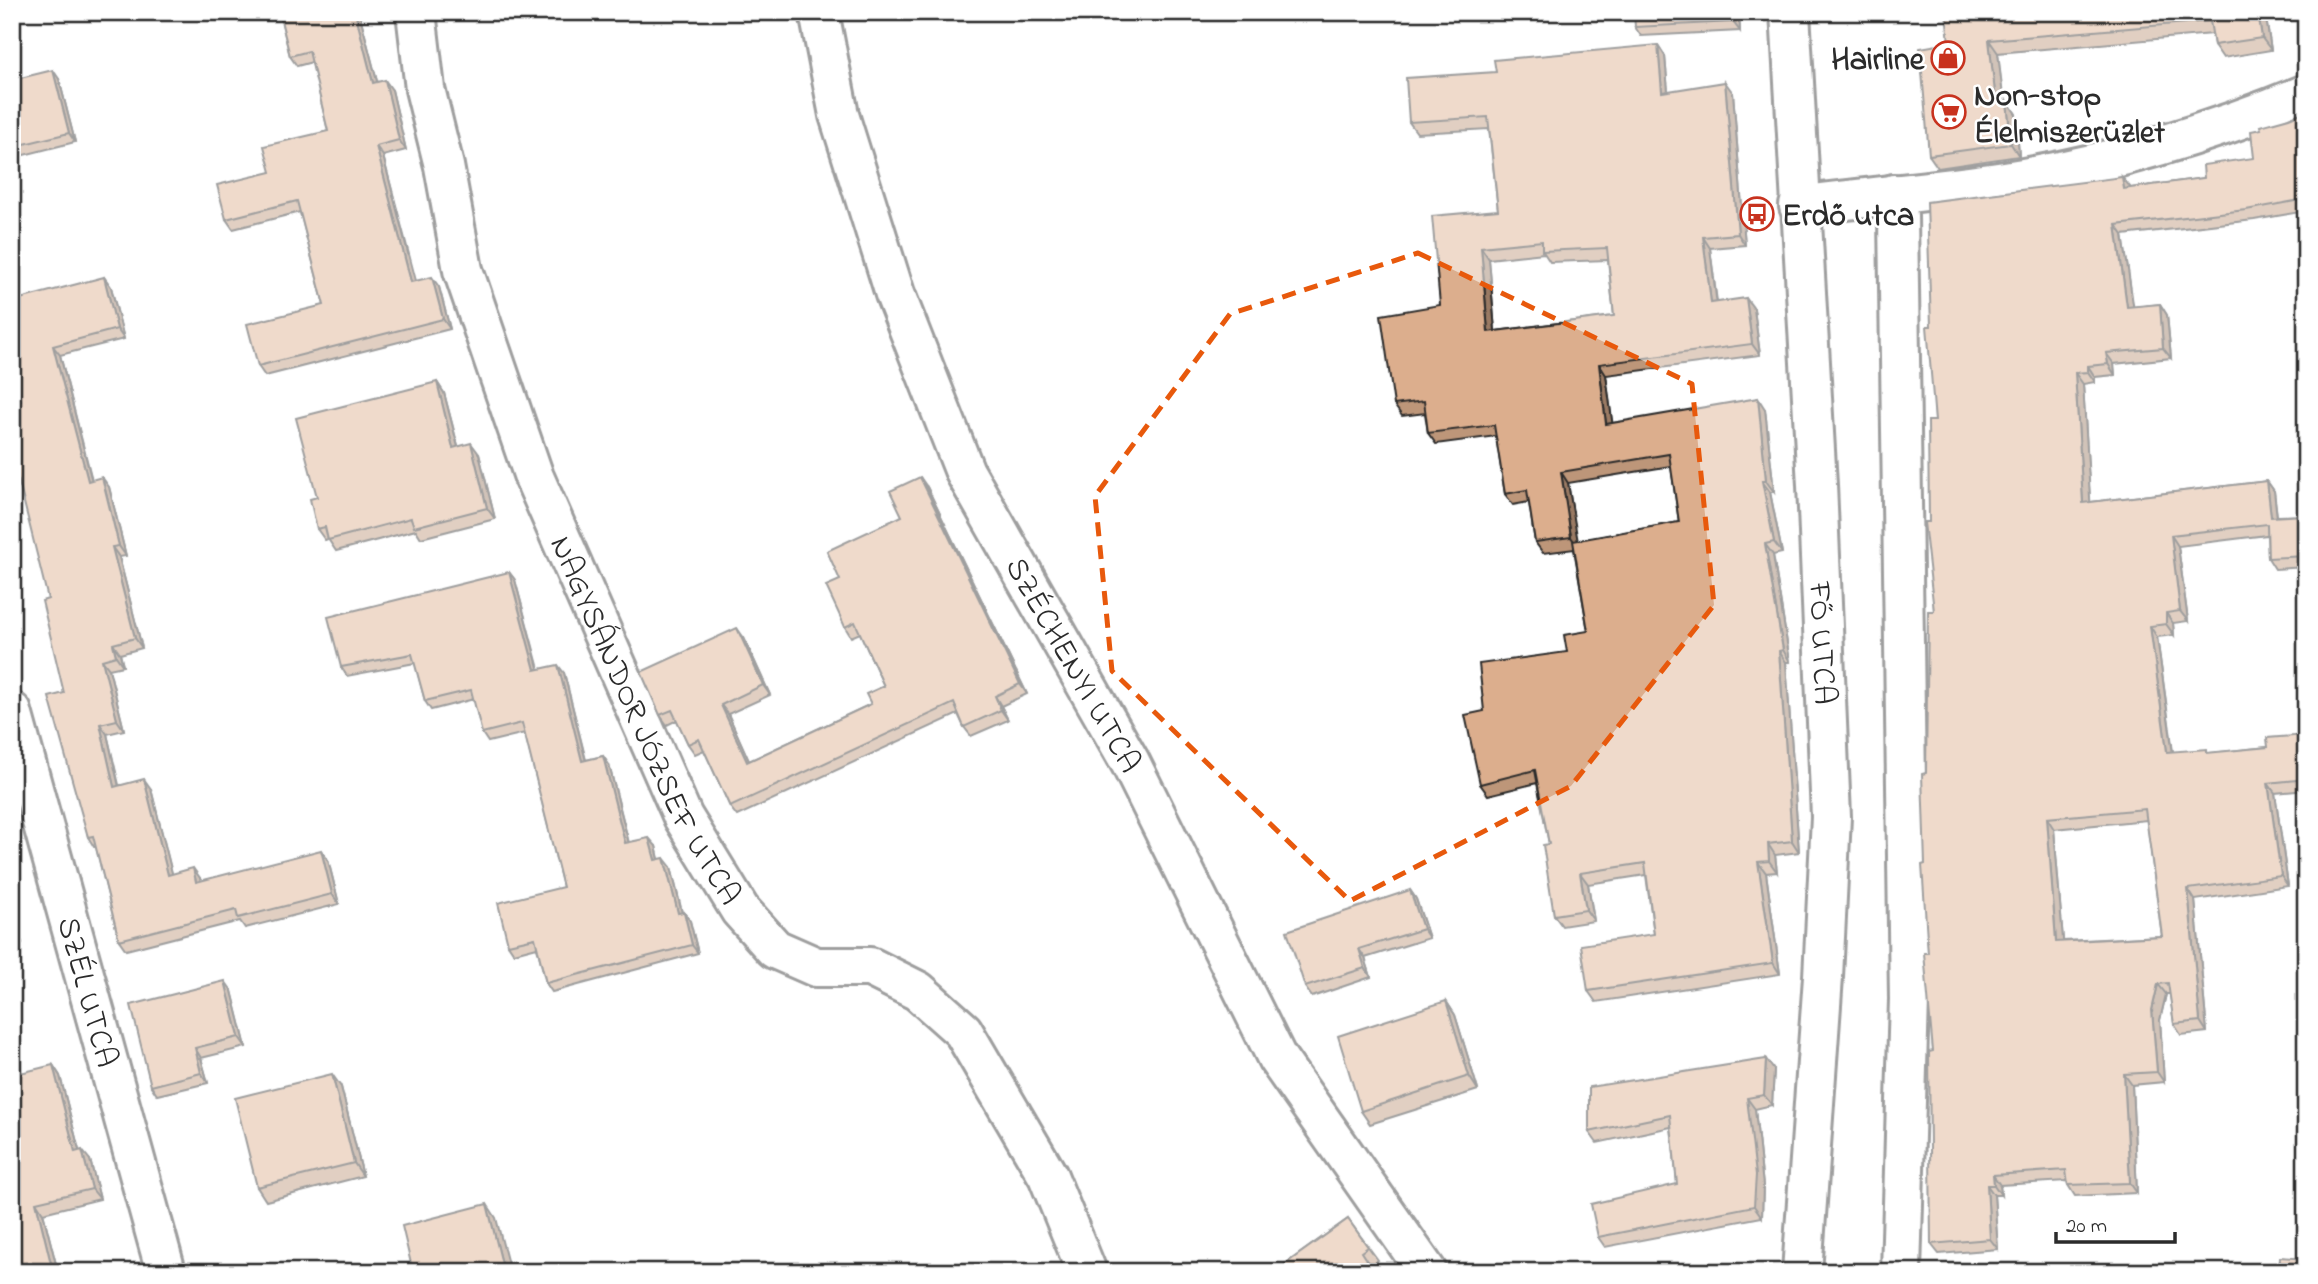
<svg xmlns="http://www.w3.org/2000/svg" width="2318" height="1284" viewBox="0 0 2318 1284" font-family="'Indie Flower',sans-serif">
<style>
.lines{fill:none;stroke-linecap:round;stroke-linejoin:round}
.minor-casing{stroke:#2b2b2b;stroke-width:44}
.major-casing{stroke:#2b2b2b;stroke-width:44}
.minor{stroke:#fff;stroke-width:38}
.major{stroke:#fff;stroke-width:38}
.wall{fill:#bd9679;stroke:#2b2b2b;stroke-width:2;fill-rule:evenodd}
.shaded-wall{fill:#9a7a63;stroke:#2b2b2b;stroke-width:2}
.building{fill:#dcae8d;stroke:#2b2b2b;stroke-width:2;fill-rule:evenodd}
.marked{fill:none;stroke:#e8590c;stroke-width:5;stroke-dasharray:14 9;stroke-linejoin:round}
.labels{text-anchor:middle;stroke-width:5;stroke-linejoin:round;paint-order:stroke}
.poi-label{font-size:32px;font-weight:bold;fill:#2b2b2b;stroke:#fff;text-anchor:start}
.street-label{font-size:32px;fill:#2b2b2b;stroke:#fff}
</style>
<rect width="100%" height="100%" fill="#fff"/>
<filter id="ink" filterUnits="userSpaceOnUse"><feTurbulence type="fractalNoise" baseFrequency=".0143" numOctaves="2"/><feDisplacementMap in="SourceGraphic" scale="14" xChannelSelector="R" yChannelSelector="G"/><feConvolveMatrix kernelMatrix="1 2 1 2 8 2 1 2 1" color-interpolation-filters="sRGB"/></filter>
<g filter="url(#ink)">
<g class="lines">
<defs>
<g id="minor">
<path id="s1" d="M416,12L425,89L444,166L463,270L534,477L683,817L740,910L775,949L816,967H870L918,991L963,1031L1048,1176L1087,1272"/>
<path id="s2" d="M819,12L839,115L895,294L965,472L1130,762L1277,1058L1427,1272"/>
<polyline points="1894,194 1898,216 1909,999 1901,1272"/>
<path d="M1799,206C1867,197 1937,191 2005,181C2104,166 2214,132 2306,94"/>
<path id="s3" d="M12,712L166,1272"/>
</g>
<g id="major">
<path id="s4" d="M1790,12L1817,485L1831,817L1823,977L1802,1272"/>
</g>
</defs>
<!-- minor casing -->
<use href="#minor" class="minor-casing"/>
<!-- major casing -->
<use href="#major" class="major-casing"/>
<!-- minor -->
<use href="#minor" class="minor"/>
<!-- major -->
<use href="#major" class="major"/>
</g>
<!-- wall -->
<g class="wall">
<polygon points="279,12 359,12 377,81 392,90 406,150 383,156 416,281 439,287 450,329 265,376 258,366 324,305 300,212 233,229 226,219 271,172 328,131 312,62 297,66 290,56"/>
<polygon points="1739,12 1740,31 1641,36 1635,27"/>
<polygon points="2265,12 2271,50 2223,58 2214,45 2212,34 1998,53 2003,101 2007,101 2016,114 2019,156 1938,168 1929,155 1949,43"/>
<path d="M1658,45L1665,56L1668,91L1733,93L1745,245L1710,248L1717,302L1754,309L1760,355L1606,375L1612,423L1765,409L1774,492H1770L1782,553L1773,555L1790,662H1786L1799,852L1775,855L1777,872L1766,873L1780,974L1596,1002L1588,991L1654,934L1646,875L1588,884L1594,921L1562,926L1554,915L1549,844L1537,783L1488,795L1480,784L1484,711L1567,652L1588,631L1574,549L1543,553L1535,542L1529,502L1513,505L1505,494L1496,436L1436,444L1428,433L1425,413L1402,416L1394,405L1440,305L1498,210L1489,129L1417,133L1409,122L1496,72ZM1544,253L1550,262L1608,260L1614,316L1495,331L1489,259ZM1671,466L1679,522L1577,541L1568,483Z"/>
<polygon points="12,65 16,79 59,79 75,142 12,158"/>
<path d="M2306,111V211L2254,220L2123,235L2133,307L2160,304L2167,315L2171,358L2114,364L2115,375L2095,377V382L2083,384L2090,502L2267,481L2274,491L2277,516L2306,515V567L2275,569L2268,558L2267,535L2178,546L2188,621L2173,623L2174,635L2157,637L2173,752L2210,753L2268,747L2306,735V790L2275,793L2288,886L2195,900L2207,1032L2181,1035L2174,1024L2170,994H2166L2160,1020L2164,1082L2132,1085L2137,1193L2075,1196L2068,1185L2067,1181L2000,1185L2001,1195H1994L1998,1249L1939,1254L1931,1244L1933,1051L1928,953L1925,864L1926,773L1934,611L1929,522L1935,421L1931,326L2130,188L2204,178L2254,158L2261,129ZM2147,820L2162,936L2063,941L2054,829Z"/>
<polygon points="104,277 111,287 124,339 60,355 92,480 109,487 126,556 119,557 142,648 120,654 123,666 109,669 124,730 107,734 119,785 151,789 172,874 200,878 200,881 328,860 339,904 245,928 240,921 126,950 119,940 96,847 94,847 88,837 48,599 21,401 12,366"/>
<polygon points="437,382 444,393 458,446 479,454 495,519 421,538 416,530 336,551 328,539 325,540 317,529 317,497"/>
<polygon points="927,487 1027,694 1001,706 1008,720 971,736 964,727 958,714 737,816 730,807 704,750 695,754 688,744 677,720 667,725 660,715 744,638 770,695 728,714 749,761 871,704 884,686 860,633 851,637 845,627 840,580 902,516"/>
<polygon points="509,572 515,580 539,669 564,673 586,760 603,756 609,765 629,843 656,846 659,859 671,867 682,912 690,921 698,953 552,992 546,983 537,947 514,953 508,944 563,887 525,733 488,742 482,733 474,699 431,710 425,701 415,663 347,676 341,667"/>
<polygon points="1410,890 1416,899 1429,938 1365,958 1371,977 1312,997 1305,987"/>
<polygon points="12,904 22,944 12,947"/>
<polygon points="232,991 246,1047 201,1058 208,1083 157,1095 151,1086"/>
<polygon points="1446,1001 1455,1015 1478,1090 1370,1124 1361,1111"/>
<polygon points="53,1065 60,1076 79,1150 90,1160 100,1199 43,1213 58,1272 12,1272"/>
<polygon points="1774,1070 1772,1105 1755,1109 1763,1186 1762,1217 1605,1247 1598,1237 1677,1184 1671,1127 1597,1143 1589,1132"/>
<polygon points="341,1087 363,1176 266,1201 257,1187"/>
<polygon points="1348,1219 1378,1260 1370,1266 1274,1272"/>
</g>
<!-- shaded-wall -->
<g class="shaded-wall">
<polygon points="355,12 359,12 380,93 373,83"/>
<polygon points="1733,12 1739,12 1740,31 1733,22"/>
<polygon points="2258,12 2265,12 2271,50 2262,38"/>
<polygon points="1989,40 1998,53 2005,114 1996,102"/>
<polygon points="1658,45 1665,56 1669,104 1662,92"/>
<polygon points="12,65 18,89 12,81"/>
<polygon points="53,70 59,79 75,142 69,133"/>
<polygon points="385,80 392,90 406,150 399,140"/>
<polygon points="1725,82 1733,93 1745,245 1738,234"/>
<polygon points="2007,101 2016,114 2019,156 2011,144"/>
<polygon points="376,146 383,156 418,292 411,282"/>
<polygon points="2122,177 2130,187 2131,199 2124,189"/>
<polygon points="2116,225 2123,235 2135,318 2127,307"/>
<polygon points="1703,237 1710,248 1718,314 1711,303"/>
<polygon points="1481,247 1489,259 1496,343 1488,332"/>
<polygon points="104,277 111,287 124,339 117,329"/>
<polygon points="432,277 439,287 450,329 443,319"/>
<polygon points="1746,298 1754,309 1760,355 1752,344"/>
<polygon points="2160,304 2167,315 2171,358 2163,348"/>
<polygon points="53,346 60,355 94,490 88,481"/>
<polygon points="2106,353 2114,364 2115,375 2108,364"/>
<polygon points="1599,364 1606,375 1614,435 1606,424"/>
<polygon points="2088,366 2095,377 2095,382 2088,372"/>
<polygon points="2075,373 2083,384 2091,513 2083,503"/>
<polygon points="437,382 444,393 461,459 453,448"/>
<polygon points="1758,398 1765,409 1774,492 1766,481"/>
<polygon points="471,443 479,454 495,519 487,508"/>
<polygon points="1561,472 1568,483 1579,548 1571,537"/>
<polygon points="102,477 109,487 126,556 119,546"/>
<polygon points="920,477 927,487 1027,694 1020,684"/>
<polygon points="1762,481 1770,492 1782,553 1774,542"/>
<polygon points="2267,481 2274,491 2278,527 2271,517"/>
<polygon points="2171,535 2178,546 2188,621 2180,611"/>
<polygon points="1765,544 1773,555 1790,662 1783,650"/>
<polygon points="112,547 119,557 142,648 135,638"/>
<polygon points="509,572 515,580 541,679 535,670"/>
<polygon points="2166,613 2173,623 2174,635 2166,624"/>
<polygon points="2150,626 2157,637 2174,762 2167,752"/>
<polygon points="737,628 744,638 770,695 763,685"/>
<polygon points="113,644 120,654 123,666 116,656"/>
<polygon points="1779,651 1786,662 1799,852 1792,841"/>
<polygon points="102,660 109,669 124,730 117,720"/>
<polygon points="558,665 564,673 588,770 582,761"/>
<polygon points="995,696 1001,706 1008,720 1001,710"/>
<polygon points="721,705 728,714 754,772 747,762"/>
<polygon points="100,724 107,734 121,796 114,787"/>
<polygon points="603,756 609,765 631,852 625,843"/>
<polygon points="144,779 151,789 175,885 168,875"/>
<polygon points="2268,783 2275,793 2288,886 2281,876"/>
<polygon points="2047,818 2054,829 2064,952 2056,942"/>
<polygon points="649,838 656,846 661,869 655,860"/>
<polygon points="1768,844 1775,855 1777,872 1769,861"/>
<polygon points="321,850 328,860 339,904 332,894"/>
<polygon points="664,858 671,867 684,922 678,913"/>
<polygon points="1758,862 1766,873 1780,974 1773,963"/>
<polygon points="193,868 200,878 203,892 196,882"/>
<polygon points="1580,873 1588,884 1594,921 1586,910"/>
<polygon points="2188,889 2195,900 2207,1032 2200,1021"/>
<polygon points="1410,890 1416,899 1429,938 1423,929"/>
<polygon points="12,904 22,944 15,933 12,924"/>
<polygon points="684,912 690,921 698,953 692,945"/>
<polygon points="1359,949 1365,958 1371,977 1365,968"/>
<polygon points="225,981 232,991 246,1047 239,1037"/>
<polygon points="2158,984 2166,994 2160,1020 2164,1082 2157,1072 2152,1010"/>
<polygon points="1446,1001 1455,1015 1478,1090 1469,1076"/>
<polygon points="195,1048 201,1058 208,1083 201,1073"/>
<polygon points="1766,1059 1774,1070 1772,1105 1764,1095"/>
<polygon points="53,1065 60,1076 82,1162 75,1152"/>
<polygon points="332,1074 341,1087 363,1176 354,1163"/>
<polygon points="2124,1074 2132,1085 2137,1193 2130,1183"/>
<polygon points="1747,1098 1755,1109 1763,1186 1762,1217 1754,1206"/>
<polygon points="82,1150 90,1160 100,1199 92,1189"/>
<polygon points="1993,1175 2000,1185 2001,1195 1994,1185"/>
<polygon points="1987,1185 1994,1195 1998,1249 1990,1239"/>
<polygon points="36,1202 43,1213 58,1272 53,1272"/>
<polygon points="487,1204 496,1218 510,1272 504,1272"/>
</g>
<!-- building -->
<g class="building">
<polygon points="279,12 355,12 373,83 385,80 399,140 376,146 411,282 432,277 443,319 258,366 247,324 324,305 297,201 226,219 217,185 271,172 264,146 328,131 309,51 290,56"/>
<polygon points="1634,12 1733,12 1733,22 1635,27"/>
<polygon points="1946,12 2258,12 2262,38 2214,45 2210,21 1989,40 1996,102 2007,101 2011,144 1929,155 1920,48 1949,43"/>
<path d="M1658,45L1662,92L1725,82L1738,234L1703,237L1711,303L1746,298L1752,344L1599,364L1606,424L1758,398L1766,481H1762L1774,542L1765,544L1783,650L1779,651L1792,841L1768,844L1769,861L1758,862L1773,963L1588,991L1581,945L1654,934L1645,863L1580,873L1586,910L1554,915L1543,845L1549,844L1535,770L1480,784L1465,715L1484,711L1479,664L1567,652L1564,635L1588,631L1573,541L1679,522L1669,454L1561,472L1571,537L1535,542L1527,490L1505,494L1494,425L1428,433L1424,401L1394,405L1381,315L1440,305L1432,216L1498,210L1488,117L1409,122L1406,78L1496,72L1494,60ZM1542,241V251L1607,248L1614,316L1488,332L1481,247Z"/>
<polygon points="53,70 69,133 12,147 12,80"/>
<path d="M2306,111V199L2246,210L2116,225L2127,307L2160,304L2163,348L2106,353L2108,364L2088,366V372L2075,373L2083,503L2267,481L2271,517L2306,515V556L2268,558L2267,524L2171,535L2180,611L2166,613V624L2150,626L2167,752L2207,749V753L2268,747L2267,738L2306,735V779L2268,783L2281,876L2188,889L2200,1021L2174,1024L2168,983L2158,984L2152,1010L2157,1072L2124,1074L2130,1183L2068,1185L2066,1170L1993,1175L1994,1185H1987L1990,1239L1931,1244L1929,1052L1933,1051L1924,953H1928L1922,865L1925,864L1922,774L1926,773L1928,611H1934L1924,522H1929L1928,421H1935L1927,326H1931L1927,202L2122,177L2124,189L2204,178L2203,165L2254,158L2251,131L2261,129L2260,126L2289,118ZM2145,809L2162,936L2056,942L2047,818Z"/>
<polygon points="104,277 117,329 53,346 88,481 102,477 119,546 112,547 135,638 113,644 116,656 102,660 117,720 100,724 114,787 144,779 168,875 193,868 196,882 321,850 332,894 238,918 236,910 119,940 93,836 88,837 49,697 64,693 42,601 48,599 12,454 12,404 21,401 12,366 12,301"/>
<polygon points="437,382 453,448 471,443 487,508 414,527 411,518 328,540 325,527 317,529 310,499 317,497 296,418"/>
<polygon points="920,477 1020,684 995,696 1001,710 964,727 954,703 730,807 699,739 688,744 672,710 660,715 641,672 737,628 763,685 721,705 747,762 871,704 866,694 884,686 855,622 845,627 826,586 840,580 827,551 902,516 890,491"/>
<polygon points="509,572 535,670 558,665 582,761 603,756 625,843 649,838 655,860 664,858 678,913 684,912 692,945 546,983 535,938 508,944 498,903 563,887 522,723 482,733 471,690 425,701 412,654 341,667 328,617"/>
<polygon points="1410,890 1423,929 1359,949 1365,968 1305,987 1287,931"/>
<polygon points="225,981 239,1037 195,1048 201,1073 151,1086 131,1005"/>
<polygon points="1446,1001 1469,1076 1361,1111 1338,1036"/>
<polygon points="1766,1059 1764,1095 1747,1098 1756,1175 1754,1206 1598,1237 1591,1204 1677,1184 1670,1115 1589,1132 1589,1087"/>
<polygon points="53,1065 75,1152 82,1150 92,1189 36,1202 53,1272 12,1272 12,1075"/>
<polygon points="332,1074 354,1163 257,1187 235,1098"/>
<polygon points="487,1204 504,1272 413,1272 402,1226"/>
<polygon points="1348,1219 1368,1247 1361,1252 1374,1272 1274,1272"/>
<polygon points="2280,1257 2306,1259 2306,1272 2279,1272"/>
<polygon points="94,1268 95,1272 78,1272"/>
</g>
</g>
<!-- marked area -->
<path d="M0 0H2318V1284H0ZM1418,253L1692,384L1714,605L1571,786L1350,901L1112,671L1095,496L1230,314Z" fill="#fff" fill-opacity=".55" fill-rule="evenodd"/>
<path class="marked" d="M1418,253L1692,384L1714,605L1571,786L1350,901L1112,671L1095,496L1230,314Z"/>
<!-- icons -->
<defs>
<symbol id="shop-ring" viewBox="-11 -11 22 22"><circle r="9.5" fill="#fff" stroke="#c8321e" stroke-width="1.5"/><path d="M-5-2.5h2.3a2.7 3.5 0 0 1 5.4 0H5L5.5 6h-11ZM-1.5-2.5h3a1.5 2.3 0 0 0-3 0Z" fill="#c8321e"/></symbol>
<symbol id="supermarket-ring" viewBox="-11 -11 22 22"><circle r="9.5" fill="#fff" stroke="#c8321e" stroke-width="1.5"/><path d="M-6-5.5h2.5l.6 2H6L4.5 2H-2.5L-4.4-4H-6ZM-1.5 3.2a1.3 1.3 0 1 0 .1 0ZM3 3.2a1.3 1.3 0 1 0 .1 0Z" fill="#c8321e"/></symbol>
<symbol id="bus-ring" viewBox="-11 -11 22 22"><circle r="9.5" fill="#fff" stroke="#c8321e" stroke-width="1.5"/><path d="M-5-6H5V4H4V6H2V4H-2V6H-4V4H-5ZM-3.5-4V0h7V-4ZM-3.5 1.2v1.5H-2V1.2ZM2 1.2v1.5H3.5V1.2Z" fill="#c8321e"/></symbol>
</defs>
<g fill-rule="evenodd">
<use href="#shop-ring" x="1929" y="39" width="38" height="38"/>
<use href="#supermarket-ring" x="1930" y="93" width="38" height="38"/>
<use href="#bus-ring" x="1738" y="195" width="38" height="38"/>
</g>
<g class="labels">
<!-- poi labels -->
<g class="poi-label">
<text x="1924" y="69" text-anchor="end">Hairline</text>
<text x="1974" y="105">Non-stop<tspan x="1974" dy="37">Élelmiszerüzlet</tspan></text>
<text x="1782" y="225">Erdő utca</text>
</g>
<!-- street labels -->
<g class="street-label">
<text dy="11" stroke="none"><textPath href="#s4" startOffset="632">FŐ UTCA</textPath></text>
<text dy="11" stroke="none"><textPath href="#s2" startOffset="705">SZÉCHENYI UTCA</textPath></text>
<text dy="11" stroke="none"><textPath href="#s1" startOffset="749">NAGYSÁNDOR JÓZSEF UTCA</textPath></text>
<text dy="11" stroke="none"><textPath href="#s3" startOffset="290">SZÉL UTCA</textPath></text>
</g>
</g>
<!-- margin -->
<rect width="2318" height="1284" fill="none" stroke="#fff" stroke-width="42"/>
<rect x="21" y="21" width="2276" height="1242" fill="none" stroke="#2b2b2b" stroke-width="2.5" filter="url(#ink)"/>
<!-- scale -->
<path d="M2056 1232v10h119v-10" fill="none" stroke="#2b2b2b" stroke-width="3.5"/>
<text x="2066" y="1232" font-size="21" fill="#2b2b2b" stroke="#ffffff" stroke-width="5" paint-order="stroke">20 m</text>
</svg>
